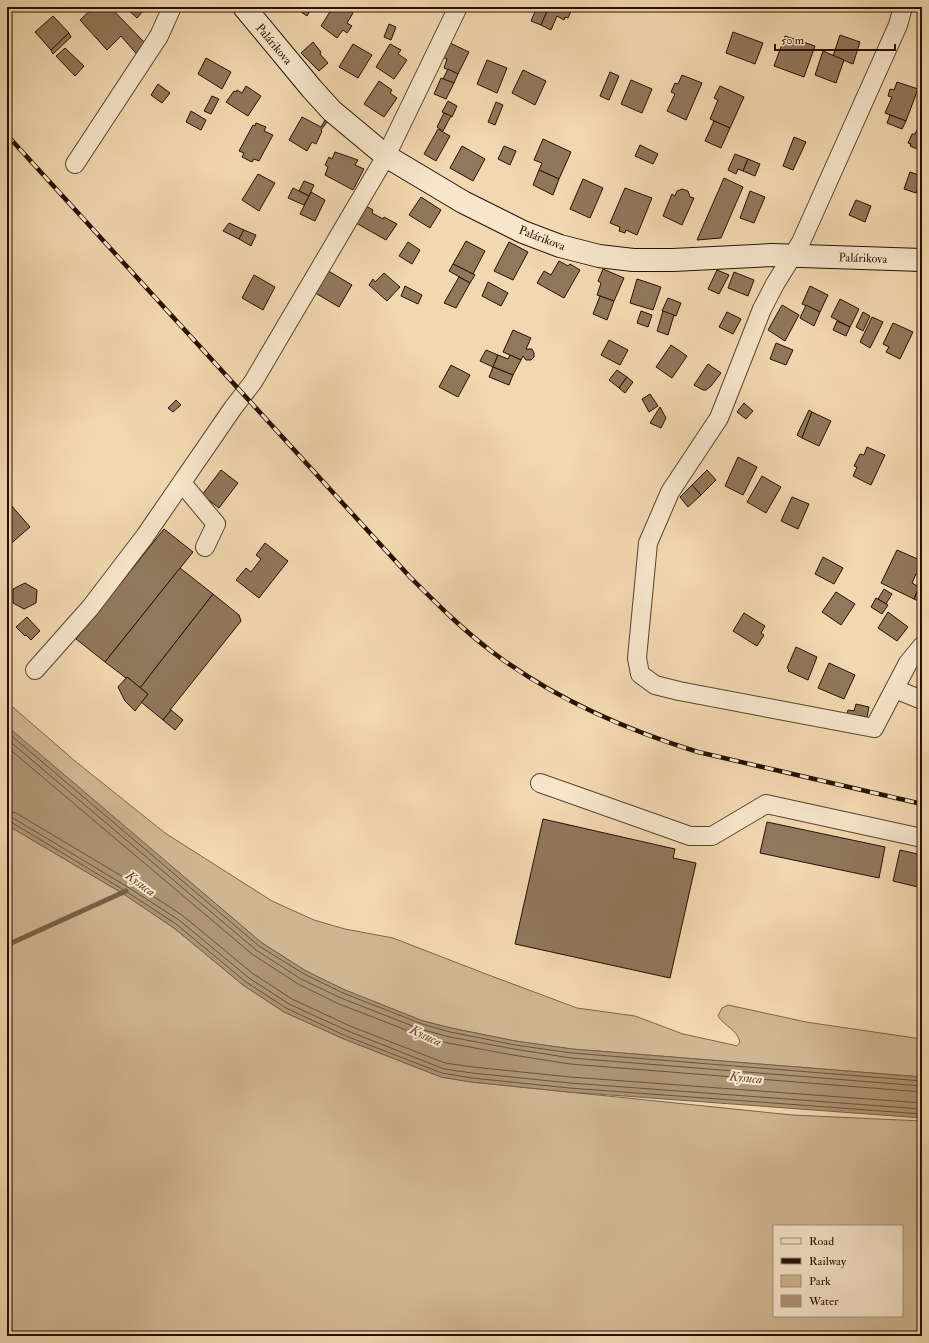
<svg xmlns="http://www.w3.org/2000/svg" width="929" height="1343" viewBox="0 0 929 1343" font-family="'IM FELL Double Pica',serif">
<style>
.green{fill:#cfb692;stroke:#7a644a;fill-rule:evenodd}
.water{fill:#ac9474;stroke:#766046}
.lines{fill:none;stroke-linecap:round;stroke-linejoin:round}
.shore{stroke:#68523a;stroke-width:1}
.stream{stroke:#766046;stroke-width:5}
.building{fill:#90785c;stroke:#251101}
.minor-casing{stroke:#58432d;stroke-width:20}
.secondary-casing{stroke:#251101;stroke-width:24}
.minor{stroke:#f7e6cc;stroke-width:18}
.secondary{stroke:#f7e6cc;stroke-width:22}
.rail-casing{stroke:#251101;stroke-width:4.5}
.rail{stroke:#f7e6cc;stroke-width:3;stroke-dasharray:9;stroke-linecap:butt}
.labels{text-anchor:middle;stroke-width:4;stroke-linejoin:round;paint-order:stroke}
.street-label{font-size:12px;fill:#251101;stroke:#f7e6cc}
.water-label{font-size:13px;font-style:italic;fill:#624c35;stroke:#f7e6cc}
</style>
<rect width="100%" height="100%" fill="#f2d8b0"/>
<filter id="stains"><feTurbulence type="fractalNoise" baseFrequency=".005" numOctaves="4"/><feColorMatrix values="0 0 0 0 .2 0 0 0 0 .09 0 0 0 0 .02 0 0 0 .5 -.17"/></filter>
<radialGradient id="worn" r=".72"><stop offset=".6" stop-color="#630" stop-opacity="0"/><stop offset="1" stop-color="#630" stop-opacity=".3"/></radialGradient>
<!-- green -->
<g class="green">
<path d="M7,702L75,761L165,833L272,901L314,920L345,929L393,938L486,974L577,1008L635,1016L683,1034L729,1044L737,1046L740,1042C736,1028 725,1027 718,1016L722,1008L728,1005L806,1022L922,1039V1077L572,1049L515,1041L451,1028L423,1021L345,990L306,971L262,943L22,740L7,726Z"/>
<path d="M7,825L122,893L174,928L243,985L284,1012L344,1039L441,1077L471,1082L792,1115L922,1121V1336H7ZM774,1226H902V1316H774Z"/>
</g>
<!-- water -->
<polygon class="water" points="7,726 262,943 306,971 345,990 423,1021 451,1028 515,1041 572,1049 922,1077 922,1118 569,1092 471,1082 441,1077 344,1039 284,1012 243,985 174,928 122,893 7,825"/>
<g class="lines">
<!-- shore -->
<g class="shore">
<polyline points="7,732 259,946 304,974 343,993 422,1024 450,1032 515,1045 572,1053 922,1081"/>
<polyline points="7,739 256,950 301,979 341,998 420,1029 450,1037 514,1049 571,1058 922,1086"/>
<polyline points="7,747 252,954 298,984 339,1004 419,1035 448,1043 513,1055 570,1064 922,1092"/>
<polyline points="7,811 16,813 130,881 182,915 252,973 292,999 350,1026 445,1063 473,1067 570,1077 922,1103"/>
<polyline points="7,817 13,818 126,886 179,920 249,978 289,1004 348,1031 444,1069 472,1073 570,1083 922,1109"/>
<polyline points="7,822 11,822 124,890 176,924 246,982 286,1008 346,1036 442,1073 472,1078 569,1088 922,1114"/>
</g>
<!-- stream -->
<polyline class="stream" points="7,945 126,891"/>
</g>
<!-- building -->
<g class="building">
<polygon points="94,7 110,7 147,45 141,59 121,36 107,50 80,20"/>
<polygon points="125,7 139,7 143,11 137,18"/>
<polygon points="294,7 312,7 307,16"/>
<polygon points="333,7 344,7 353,13 347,23 352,26 347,33 343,30 337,38 321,26"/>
<polygon points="536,7 549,7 541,25 531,21 537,7"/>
<polygon points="549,7 573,7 568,18 565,17 564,20 557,16 551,30 541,25"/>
<polygon points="53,16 69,33 51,50 35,32"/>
<polygon points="389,24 396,27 391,40 384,37"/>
<polygon points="733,32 763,43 755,64 726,53"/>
<polygon points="69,33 71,37 53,54 51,50"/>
<polygon points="840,35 860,42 853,64 833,56"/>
<polygon points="785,36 815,46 804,77 774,66"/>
<polygon points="313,42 321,52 320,54 328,63 319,71 301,53"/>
<polygon points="448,42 469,52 458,74 444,68 447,59 442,57"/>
<polygon points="353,44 372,55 358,78 339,67"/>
<polygon points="390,44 401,50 398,54 407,60 394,79 376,67"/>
<polygon points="65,48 84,66 75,76 56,56"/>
<polygon points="823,51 844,60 836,83 815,75"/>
<polygon points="206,58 231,72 222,89 198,74"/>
<polygon points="487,60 507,68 497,93 477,84"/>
<polygon points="448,69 458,74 454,83 443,79"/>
<polygon points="523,70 546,81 535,105 512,93"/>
<polygon points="610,72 619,76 609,100 600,96"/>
<polygon points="682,75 702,83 686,120 667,111 675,94 671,92 675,83 678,84"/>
<polygon points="441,78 454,83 446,99 434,94"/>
<polygon points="631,80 652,89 642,113 621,104"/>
<polygon points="379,81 392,90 390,93 397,98 384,117 364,104"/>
<polygon points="897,82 918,89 906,121 885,113 892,97 888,96 890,89 894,90"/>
<polygon points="158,84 170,93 162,103 151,95"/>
<polygon points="246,86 261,96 248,116 226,102 234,91 236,92 237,90 242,93"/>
<polygon points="720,86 744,97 730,128 710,119 718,100 714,98"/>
<polygon points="212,96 219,99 211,114 204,111"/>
<polygon points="448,101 457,106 452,117 442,112"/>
<polygon points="496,102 503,105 495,125 488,122"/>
<polygon points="191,111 206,120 201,130 186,122"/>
<polygon points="444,113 451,116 443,131 437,127"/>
<polygon points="890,115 906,121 902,129 887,123"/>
<polygon points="302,117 321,127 325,120 327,122 321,130 322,131 316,144 312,142 307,151 289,140"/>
<polygon points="714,121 730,128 721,148 705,141"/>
<polygon points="256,123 266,127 264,131 273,135 259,161 254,159 252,162 242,157 244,153 239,151 253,125 255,126"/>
<polygon points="920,124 922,125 922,151 910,146 911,144 908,143 912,134 915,134"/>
<polygon points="438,129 450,136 436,161 424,154"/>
<polygon points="794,137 806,142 793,170 783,166"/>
<polygon points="543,139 571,152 559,179 539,170 542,163 534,160"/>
<polygon points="640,145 658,154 653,164 635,156"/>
<polygon points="462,146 485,159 473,181 450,168"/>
<polygon points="504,146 516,151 510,165 498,159"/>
<polygon points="335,152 358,160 355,165 364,169 353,190 325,175 328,167 325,165 329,157 332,159"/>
<polygon points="735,154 748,159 743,171 738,169 736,174 728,170"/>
<polygon points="748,159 760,164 755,176 743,171"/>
<polygon points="539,170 559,179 553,195 533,185"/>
<polygon points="910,172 922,176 916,193 904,189"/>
<polygon points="258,174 275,183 259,211 242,200"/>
<polygon points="724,178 743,187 721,238 697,240"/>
<polygon points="583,179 603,188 590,218 570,209"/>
<polygon points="304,181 314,185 309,196 299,191"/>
<polygon points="293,188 309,196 304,205 288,198"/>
<polygon points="625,188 652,198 637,235 626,230 625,233 619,231 620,227 610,223"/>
<polygon points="682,189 688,191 690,197 694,198 682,225 663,216 672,194 675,196 677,191"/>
<polygon points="750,191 765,197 754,223 740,218"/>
<polygon points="311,192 325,200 315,221 300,214"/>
<polygon points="421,197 441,210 430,228 409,215"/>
<polygon points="856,200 871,206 865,222 849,215"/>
<polygon points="366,206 373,210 372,213 383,219 384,217 397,224 386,240 356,223"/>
<polygon points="229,223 244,230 239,239 223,231"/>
<polygon points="244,230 256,235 251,246 239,239"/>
<polygon points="466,241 485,251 473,274 453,264"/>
<polygon points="408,242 420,250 412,264 399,256"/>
<polygon points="509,242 528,252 513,280 494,271"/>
<polygon points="559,261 568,266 570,264 580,270 564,298 537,283 544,271 551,275"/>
<polygon points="453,264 475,275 470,283 449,271"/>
<polygon points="325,269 352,285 339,307 312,291"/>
<polygon points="603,269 624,278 614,301 597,295 601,283 598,281"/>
<polygon points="717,270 729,275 719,294 708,289"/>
<polygon points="734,272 754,280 748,296 728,288"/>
<polygon points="384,273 400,287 387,301 369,285 373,279 375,282"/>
<polygon points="254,275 275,287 263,310 242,298"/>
<polygon points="459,277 470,283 456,308 444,303"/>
<polygon points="637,279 661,287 653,310 630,303"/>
<polygon points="488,282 508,293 501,306 482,296"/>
<polygon points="405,286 422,295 418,304 401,296"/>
<polygon points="810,286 828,295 820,312 802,304"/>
<polygon points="600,296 614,301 607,320 593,314"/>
<polygon points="668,298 681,303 676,316 662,311"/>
<polygon points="840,299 859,309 850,327 831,317"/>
<polygon points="782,305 799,315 785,341 768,330"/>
<polygon points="806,305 820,312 814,326 800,318"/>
<polygon points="641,311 652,315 648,327 637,323"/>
<polygon points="663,311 674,315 668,335 657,331"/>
<polygon points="727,312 741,319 733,334 719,327"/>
<polygon points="863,312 870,316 863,331 856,327"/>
<polygon points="872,317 883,322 870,348 860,342"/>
<polygon points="837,321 850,327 846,336 833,330"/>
<polygon points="893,323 913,332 900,359 886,352 889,347 883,344"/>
<polygon points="513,330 531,338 526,349 532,349 534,353 534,357 531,360 526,360 523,356 521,360 503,352"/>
<polygon points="609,340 628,350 620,365 601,355"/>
<polygon points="776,343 793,350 786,365 770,359"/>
<polygon points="671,345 687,356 672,378 656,367"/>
<polygon points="486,350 498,355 493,367 480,361"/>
<polygon points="498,355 508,359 510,355 521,360 513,375 493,367"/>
<polygon points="708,364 721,373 711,386 706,390 703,390 694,385"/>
<polygon points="451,365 470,375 458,397 439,387"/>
<polygon points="493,367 513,375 509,385 489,377"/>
<polygon points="617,370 627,377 619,388 609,380"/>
<polygon points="627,377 633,382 625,393 619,388"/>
<polygon points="650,394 658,406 649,412 642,399"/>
<polygon points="176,400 181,405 173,412 168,408"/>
<polygon points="744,403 753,411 746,419 737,412"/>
<polygon points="660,407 666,418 661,428 650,423"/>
<polygon points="809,410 812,412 802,438 797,435"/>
<polygon points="812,412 831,421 819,446 802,438"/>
<polygon points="867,447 885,455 871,485 853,476 857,467 854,466 860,454 864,455"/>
<polygon points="738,457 757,467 743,495 725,486"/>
<polygon points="221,470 238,483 219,508 202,495"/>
<polygon points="707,470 716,480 701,495 692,485"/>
<polygon points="762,476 781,487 766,513 747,502"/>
<polygon points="692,485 701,495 688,507 680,497"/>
<polygon points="792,497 809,504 798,529 781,521"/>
<polygon points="10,504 30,527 7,547 7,506"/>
<polygon points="164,529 193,552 105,662 76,639"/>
<polygon points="265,543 288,561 259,598 236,580 246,568 251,572 261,559 256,555"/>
<polygon points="897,550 922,561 918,569 922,571 920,576 916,574 912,583 919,587 914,599 881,583"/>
<polygon points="823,557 843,568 834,584 815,574"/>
<polygon points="180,568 213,594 140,688 127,677 126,678 105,662"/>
<polygon points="25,583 37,590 36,603 24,609 13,603 13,589"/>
<polygon points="921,583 922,584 922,603 914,599"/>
<polygon points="884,589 892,594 886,604 878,599"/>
<polygon points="836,592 855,604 841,625 822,612"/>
<polygon points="213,594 239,615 241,621 170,710 171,710 163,720 141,702 148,694 140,688"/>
<polygon points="876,598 888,605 882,614 871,607"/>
<polygon points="888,612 908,627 897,641 878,628"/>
<polygon points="744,613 765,626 761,633 764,635 757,646 733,631"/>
<polygon points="27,617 40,631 31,640 26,635 25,636 16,627"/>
<polygon points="796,647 817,657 808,680 788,671 789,670 787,668"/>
<polygon points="829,663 855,675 844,699 818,688"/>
<polygon points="127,677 148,694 135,711 125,701 118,687"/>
<polygon points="856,704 869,707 867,717 847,714 848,710 854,711"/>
<polygon points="171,710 183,720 175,730 163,720"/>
<polygon points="543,819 675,849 673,858 696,863 670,978 515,944"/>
<polygon points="767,822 885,847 879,878 760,853"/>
<polygon points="900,850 922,855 922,888 893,881"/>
</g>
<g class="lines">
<defs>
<g id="minor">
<polyline points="903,7 898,25 801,242 775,284 762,309 719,418 670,492 648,543 637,658 640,674 655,685 679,691 874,728 908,663 922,646"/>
<polyline points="75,164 159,36 172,7"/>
<polyline points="182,483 216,524 205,547"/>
<polyline points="35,670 90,608 145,536 233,408 253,382 386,156 458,7"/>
<polyline points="895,689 922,700"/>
<polyline points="540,783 690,836 712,836 766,804 922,838"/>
</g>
<polyline id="secondary" points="244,7 312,89 332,111 386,156 463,202 523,232 560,246 599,256 633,260 673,260 772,255 922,260"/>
</defs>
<!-- minor casing -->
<use href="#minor" class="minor-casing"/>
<!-- secondary casing -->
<use href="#secondary" class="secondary-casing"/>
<!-- minor -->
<use href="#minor" class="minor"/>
<!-- secondary -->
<use href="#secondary" class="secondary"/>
<defs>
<path id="rail" d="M7,135L410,577C436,603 462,629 491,651C553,698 623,729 698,752L922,804"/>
</defs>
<!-- rail casing -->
<use href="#rail" class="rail-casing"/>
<!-- rail -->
<use href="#rail" class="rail"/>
</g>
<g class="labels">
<!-- street labels -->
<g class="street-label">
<text transform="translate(274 44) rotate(50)" y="4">Palárikova</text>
<text transform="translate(542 238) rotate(21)" y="4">Palárikova</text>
<text transform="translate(863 258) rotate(2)" y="4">Palárikova</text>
</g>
<!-- water labels -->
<g class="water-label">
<text transform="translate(141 883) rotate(36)" y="5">Kysuca</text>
<text transform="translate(426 1035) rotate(25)" y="5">Kysuca</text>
<text transform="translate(746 1077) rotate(6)" y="5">Kysuca</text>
</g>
</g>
<!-- margin -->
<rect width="929" height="1343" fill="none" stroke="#f2d8b0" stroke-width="24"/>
<rect x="8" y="8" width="913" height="1327" fill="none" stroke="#251101" stroke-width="2"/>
<rect x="12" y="12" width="905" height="1319" fill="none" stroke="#251101"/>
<!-- legend -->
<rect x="773" y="1225" width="130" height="92" fill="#f7e6cc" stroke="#a3917b"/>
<rect x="781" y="1238" width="20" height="6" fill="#f7e6cc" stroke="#a3917b"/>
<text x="809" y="1245" font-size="12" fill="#251101">Road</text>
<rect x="781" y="1258" width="20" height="6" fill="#251101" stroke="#a3917b"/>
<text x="809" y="1265" font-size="12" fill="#251101">Railway</text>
<rect x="781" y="1275" width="20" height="12" fill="#cfb692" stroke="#a3917b"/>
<text x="809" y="1285" font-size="12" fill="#251101">Park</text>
<rect x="781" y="1295" width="20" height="12" fill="#ac9474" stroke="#a3917b"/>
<text x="809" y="1305" font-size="12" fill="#251101">Water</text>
<!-- scale -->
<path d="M775 44v6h120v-6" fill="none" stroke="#251101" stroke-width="2"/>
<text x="781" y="44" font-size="12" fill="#251101" stroke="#f7e6cc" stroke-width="3" paint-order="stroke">50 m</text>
<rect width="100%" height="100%" filter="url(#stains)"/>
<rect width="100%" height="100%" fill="url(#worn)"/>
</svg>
